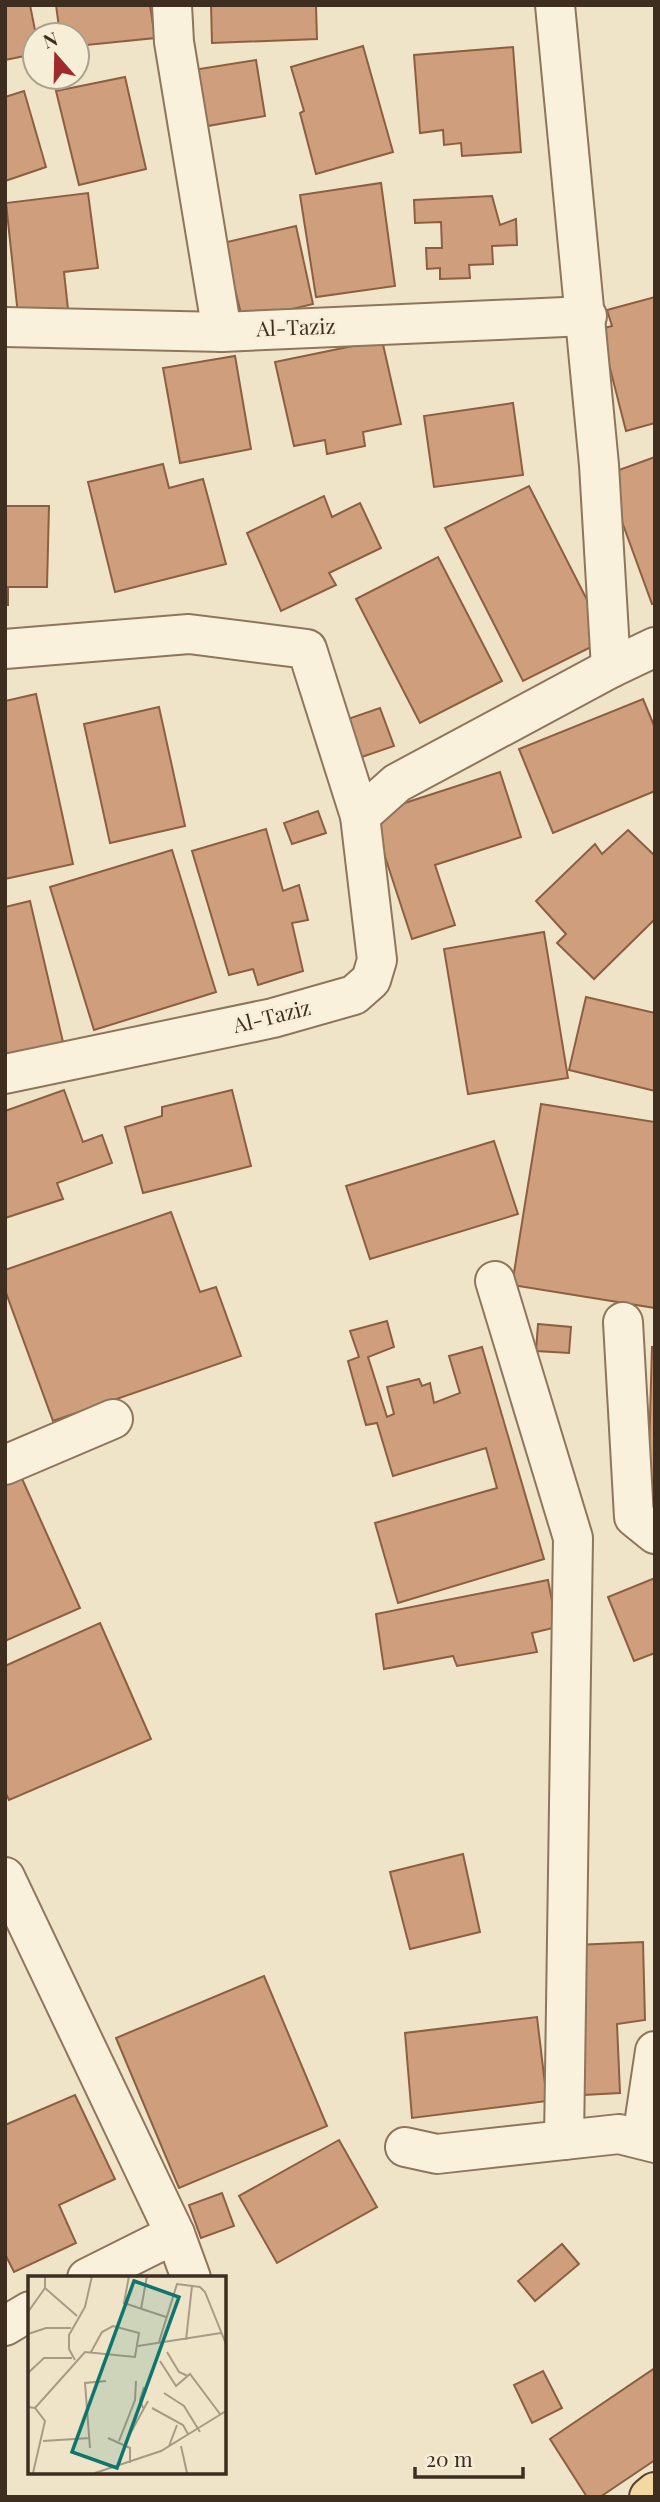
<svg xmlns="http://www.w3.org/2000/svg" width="660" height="2502" viewBox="0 0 660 2502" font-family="'Playfair Display',serif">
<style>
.building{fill:#cf9f7d;stroke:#8d5f41;stroke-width:2}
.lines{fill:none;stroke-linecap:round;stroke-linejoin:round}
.minor-casing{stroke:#8d765c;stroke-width:42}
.major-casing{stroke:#5b4430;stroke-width:42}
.minor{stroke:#faf1dc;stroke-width:38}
.major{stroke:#f3d9a0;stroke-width:38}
.labels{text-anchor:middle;stroke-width:5;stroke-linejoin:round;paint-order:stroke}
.street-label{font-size:21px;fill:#3d2e20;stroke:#f7eed8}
.inset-road{fill:none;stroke:#a89b85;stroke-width:2}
.view{fill:#0f766e;fill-opacity:0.15;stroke:#0f766e;stroke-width:3.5}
.inset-edge{fill:none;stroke:#3d2e20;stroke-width:3.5}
</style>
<rect width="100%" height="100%" fill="#f0e4c8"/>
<!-- building -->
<g class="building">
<polygon points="5,5 30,5 36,35 35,54 5,60"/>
<polygon points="56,5 150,5 155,38 77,46 77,35 60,35"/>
<polygon points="211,5 316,5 317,39 212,43"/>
<polygon points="363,46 393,152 316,174 300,113 304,111 291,67"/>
<polygon points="513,47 521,152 462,156 461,143 444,145 443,130 420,133 414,55"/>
<polygon points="256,60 265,116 202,127 193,70"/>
<polygon points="125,77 146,169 79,185 56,91"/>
<polygon points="24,91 46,167 5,181 5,97"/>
<polygon points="381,183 395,286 316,297 300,195"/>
<polygon points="88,193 98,268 64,272 68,309 18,315 6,203"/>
<polygon points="492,196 500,225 516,219 517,245 492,246 493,264 469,265 470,278 440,279 440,268 427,269 426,248 442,248 441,222 415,223 414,200"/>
<polygon points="296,226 313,304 243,321 223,243"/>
<polygon points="655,297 655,423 626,431 600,329 612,326 607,310"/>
<polygon points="382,340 401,424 363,432 365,446 327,454 325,440 294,446 275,362"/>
<polygon points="235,356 251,449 180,463 163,368"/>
<polygon points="513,403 523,475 434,487 424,416"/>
<polygon points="655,457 655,603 652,604 605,475"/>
<polygon points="163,464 169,488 203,479 226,564 115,592 88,482"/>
<polygon points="529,486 607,639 523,681 445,528"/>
<polygon points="324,496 332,517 360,503 381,548 329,573 336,585 281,611 247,533"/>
<polygon points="5,506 49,506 47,587 8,587 8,605 5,605"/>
<polygon points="438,557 502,681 420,723 356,599"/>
<polygon points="36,694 73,864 5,879 5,701"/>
<polygon points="643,699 655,728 655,791 553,833 519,749"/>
<polygon points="159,707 185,826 110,843 84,724"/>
<polygon points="380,708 394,746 356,759 342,721"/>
<polygon points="500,772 521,837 435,865 455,925 412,939 371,814"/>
<polygon points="318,811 326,833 292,844 284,823"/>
<polygon points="266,829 283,891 299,885 308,920 292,923 303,971 258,985 253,969 229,975 192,851"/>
<polygon points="628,830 655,856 655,919 594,979 557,943 566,934 536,901 595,844 602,854"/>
<polygon points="172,850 216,992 94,1030 50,887"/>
<polygon points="30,901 63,1042 5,1056 5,907"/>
<polygon points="544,932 568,1078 468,1094 444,949"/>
<polygon points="586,997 655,1013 655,1091 569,1070"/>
<polygon points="64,1090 83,1142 102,1135 112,1163 57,1183 63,1199 5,1218 5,1111"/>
<polygon points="232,1090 251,1166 143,1193 125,1127 162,1116 162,1107"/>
<polygon points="541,1104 655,1122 655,1308 512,1285"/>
<polygon points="494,1141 518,1214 370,1259 346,1186"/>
<polygon points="171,1212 200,1292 216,1287 241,1356 53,1421 5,1290 5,1270"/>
<polygon points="387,1321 394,1347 368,1357 387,1417 394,1414 387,1387 419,1379 422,1386 430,1383 434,1403 460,1393 449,1356 482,1347 544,1559 398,1603 375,1523 497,1488 486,1448 393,1476 377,1423 366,1425 348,1361 359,1357 350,1331"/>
<polygon points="538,1324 571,1327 569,1353 536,1351"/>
<polygon points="652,1347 655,1347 655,1489 648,1489"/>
<polygon points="19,1472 80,1608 5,1641 5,1478"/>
<polygon points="655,1578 655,1653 634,1661 608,1597"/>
<polygon points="548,1580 557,1627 532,1633 537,1652 457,1666 453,1656 384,1669 376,1614"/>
<polygon points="100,1623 151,1739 9,1800 5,1792 5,1666"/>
<polygon points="463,1854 480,1932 410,1949 390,1872"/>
<polygon points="643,1942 645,2020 617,2024 620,2093 584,2095 575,1945"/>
<polygon points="264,1976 327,2126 179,2188 116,2038"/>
<polygon points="537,2017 547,2101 412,2118 405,2033"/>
<polygon points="75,2095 115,2179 59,2205 76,2243 14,2272 5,2254 5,2125"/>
<polygon points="339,2140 377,2207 277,2263 239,2196"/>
<polygon points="222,2193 234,2226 201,2238 189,2205"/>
<polygon points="562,2244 579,2264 535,2301 518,2281"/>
<polygon points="655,2368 655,2460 600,2497 587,2497 550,2439"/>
<polygon points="543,2371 562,2408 532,2423 514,2385"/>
</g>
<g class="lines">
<defs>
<g id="minor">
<polyline points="172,5 174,42 222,332"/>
<polyline points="555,5 599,465 611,668"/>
<polyline points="5,327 222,332 587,316"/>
<polyline points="5,649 189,634 307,649 360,816 377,960 371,980 354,995 273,1018 5,1074"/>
<polyline points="360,816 397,783 611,668 655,647"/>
<polyline points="495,1281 573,1538 564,2140"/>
<polyline points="623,1322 634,1517 655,1534"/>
<polyline points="5,1465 113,1419"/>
<polyline points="5,1877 175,2234 191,2278"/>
<polyline points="642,2138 655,2051"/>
<polyline points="405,2147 437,2154 619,2134 655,2143"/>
<polyline points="87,2278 175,2234"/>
<polyline points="5,2326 30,2311"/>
</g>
<polyline id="major" points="649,2497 655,2492"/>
</defs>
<!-- minor casing -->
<use href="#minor" class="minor-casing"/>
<!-- major casing -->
<use href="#major" class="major-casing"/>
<!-- minor -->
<use href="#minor" class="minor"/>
<!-- major -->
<use href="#major" class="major"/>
</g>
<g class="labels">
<!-- street labels -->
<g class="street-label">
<text transform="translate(296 328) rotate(-2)" y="7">Al-Taziz</text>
<text transform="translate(272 1017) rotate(-14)" y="7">Al-Taziz</text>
</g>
</g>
<!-- overview -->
<g transform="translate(28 2276)">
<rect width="198" height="198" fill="#f0e4c8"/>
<path class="inset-road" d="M101,0L96,27L138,41M17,12L49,40M113,33L119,0M0,36L17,12V0M0,58L18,52H43M158,64L164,10M131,66L149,8L172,11L177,16L198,68M110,70L193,57M139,76L151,96L160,100M47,84L41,73V59L57,31L64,0M132,85L148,110L162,98L192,138M0,97L16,82H44M136,117L156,130L172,156M0,131L7,132L17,145L5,197M7,132L57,76L107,81L111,57L85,50L74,56L63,76M115,132L112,124L116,111M124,132L155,149L160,158M80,162L102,172V187M15,165L62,162M91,165L107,124L108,105M97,167L120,125M141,170L149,149M153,170L159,197M62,172L57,107L78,105M67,197L133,175L198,135"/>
<path class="view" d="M106,5L151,21L89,192L44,176Z"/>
<rect width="198" height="198" class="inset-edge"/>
</g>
<!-- border -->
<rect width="660" height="2502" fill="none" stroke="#3d2e20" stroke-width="14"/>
<!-- north arrow -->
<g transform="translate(56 56) rotate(340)"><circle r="33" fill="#f7eed8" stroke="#ada18e" stroke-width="2"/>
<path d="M0-5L12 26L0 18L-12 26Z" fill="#9e2a2b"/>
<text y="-10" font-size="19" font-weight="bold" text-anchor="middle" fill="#3d2e20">N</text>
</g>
<!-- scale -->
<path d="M415 2467v10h108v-10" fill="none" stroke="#3d2e20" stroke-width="3.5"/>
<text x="426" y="2467" font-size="21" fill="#3d2e20" stroke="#f7eed8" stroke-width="5" paint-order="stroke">20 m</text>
</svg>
